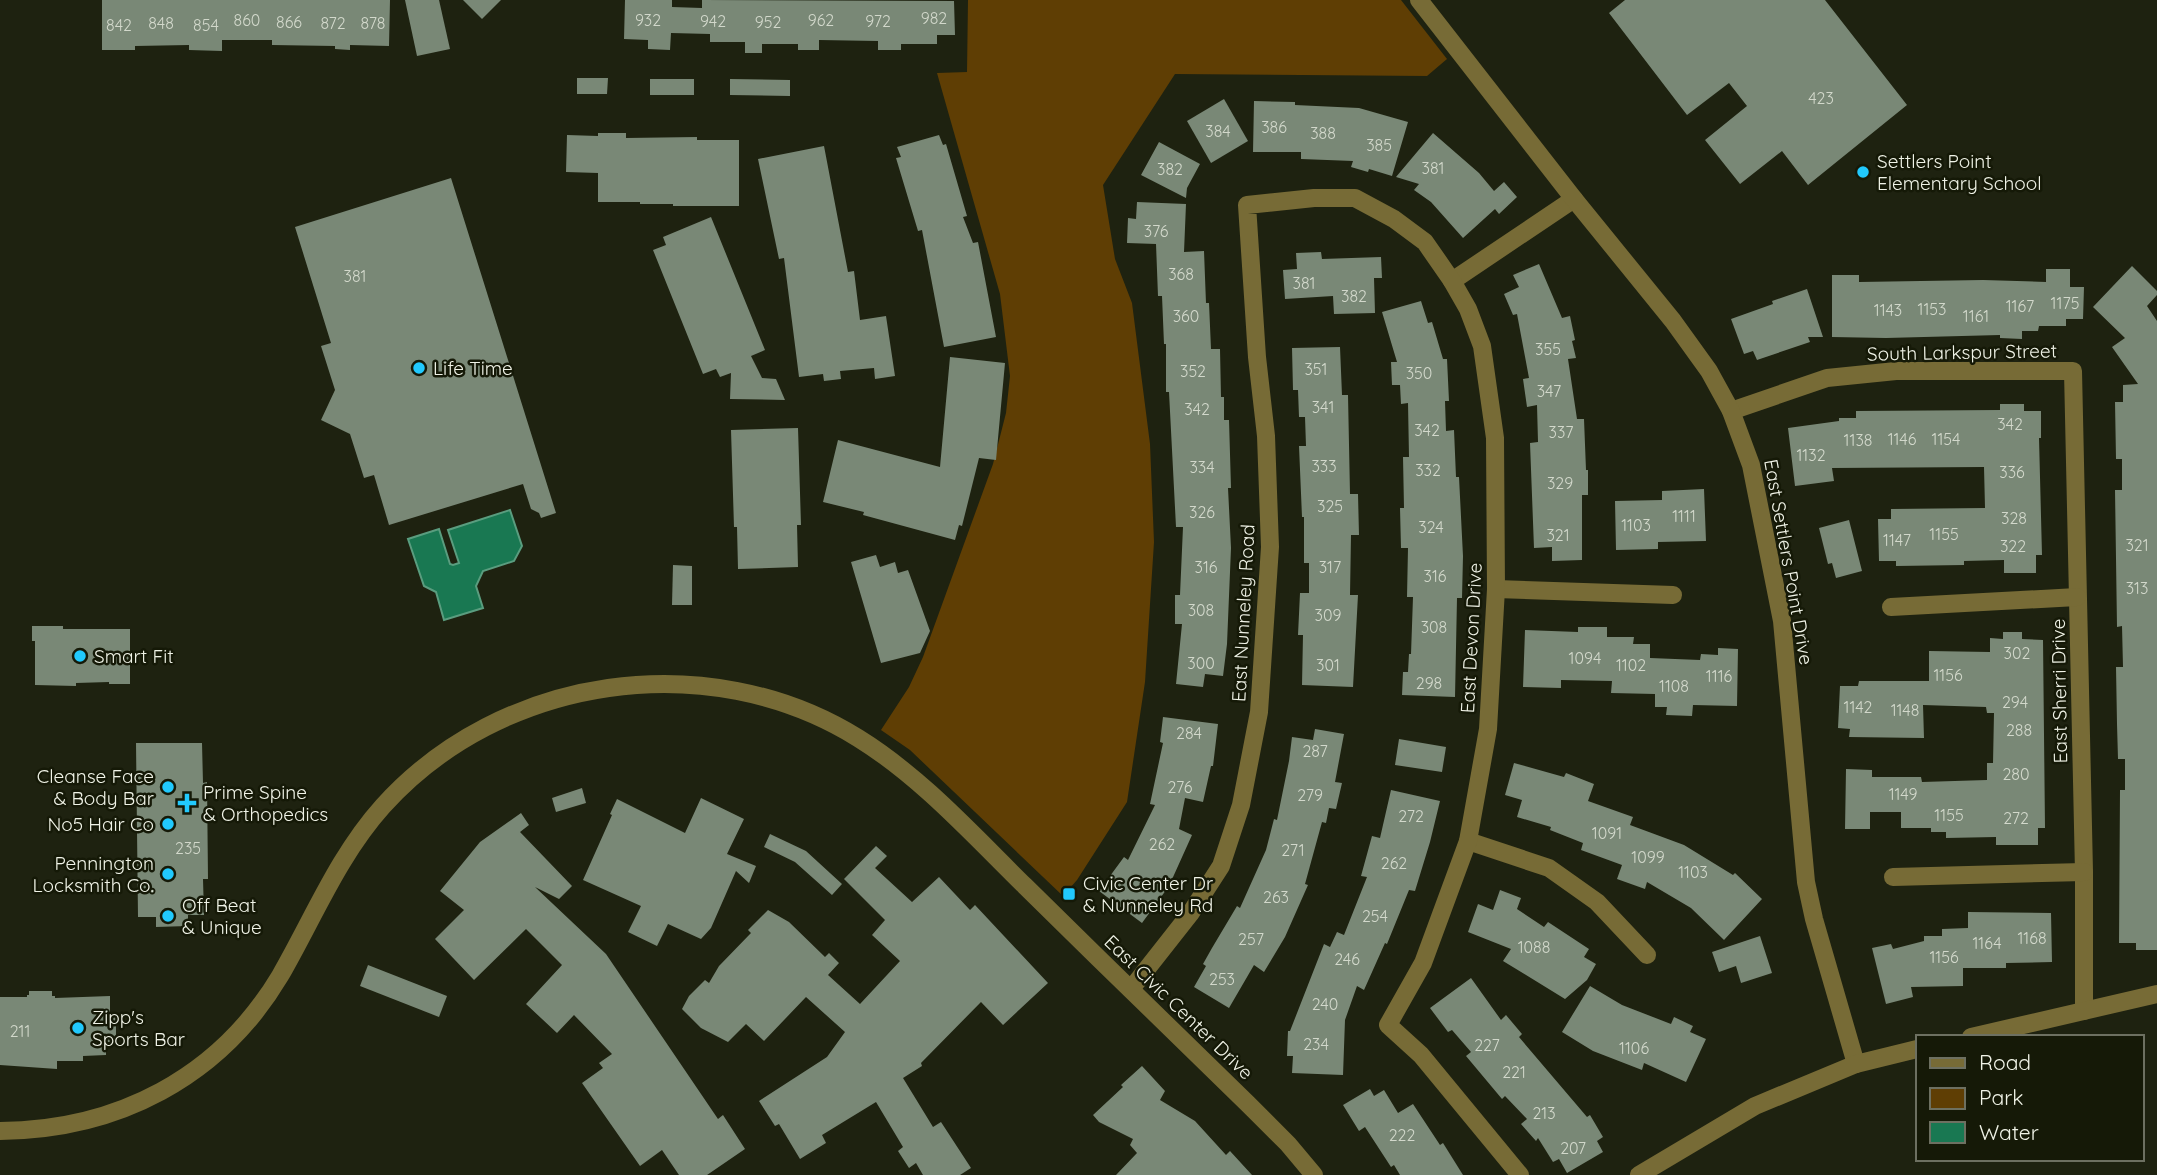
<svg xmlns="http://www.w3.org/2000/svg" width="2157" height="1175" viewBox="0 0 2157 1175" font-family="Quicksand,sans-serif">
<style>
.green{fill:#5f3e04}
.water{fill:#197852;stroke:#5a9d7f;stroke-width:2}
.building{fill:#798876}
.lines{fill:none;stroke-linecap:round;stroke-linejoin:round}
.minor{stroke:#776b36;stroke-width:18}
.tertiary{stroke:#776b36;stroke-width:18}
.poi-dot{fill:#21c9fd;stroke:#151907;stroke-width:2.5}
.labels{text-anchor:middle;stroke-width:5;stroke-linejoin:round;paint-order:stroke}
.number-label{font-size:16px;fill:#d2d8cb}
.poi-label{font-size:19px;fill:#f0f3e7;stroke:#151907;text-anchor:start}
.street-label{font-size:19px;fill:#f0f3e7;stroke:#151907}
</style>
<rect width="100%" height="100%" fill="#1e2210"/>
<!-- green -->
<polygon class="green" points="968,0 1401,0 1447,59 1427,76 1175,74 1103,185 1115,259 1132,303 1150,444 1154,542 1145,682 1127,802 1077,880 1063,896 910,750 881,730 909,687 923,657 993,464 1006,413 1010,376 1000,294 937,73 967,72"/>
<!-- water -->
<polygon class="water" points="510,510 522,546 514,561 483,571 476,586 483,608 444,620 436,592 424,586 408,539 439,529 450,564 453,565 459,563 448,530"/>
<!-- building -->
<g class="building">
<polygon points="102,0 390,0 389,46 350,45 350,50 335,49 335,46 272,45 272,40 222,40 222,51 189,50 189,45 135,46 135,50 102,50"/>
<polygon points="405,0 439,0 450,49 417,56"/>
<polygon points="463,0 501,0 482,19"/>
<polygon points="625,0 672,0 672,7 702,8 702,0 954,1 955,35 937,35 937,44 901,44 901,50 878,50 878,41 819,40 819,50 798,50 798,44 762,44 762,53 745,53 745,42 710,42 710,34 671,33 670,50 648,49 648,40 624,39"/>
<polygon points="1625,0 1825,0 1907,105 1808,185 1782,151 1740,184 1705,140 1747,106 1729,83 1687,115 1609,13"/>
<polygon points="577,78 608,78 607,94 577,94"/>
<rect x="650" y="79" width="44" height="16"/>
<polygon points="730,79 790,80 790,96 730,95"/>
<polygon points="1224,99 1248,141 1211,163 1187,121"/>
<polygon points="1254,101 1295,102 1295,105 1359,108 1408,122 1392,176 1369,169 1368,172 1351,167 1353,161 1301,159 1301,152 1253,152"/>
<polygon points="598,133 626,133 626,138 697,137 697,140 739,140 739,206 673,206 673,204 640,204 640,202 598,202 598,173 566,172 567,135 598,136"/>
<polygon points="1433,133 1479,173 1494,191 1504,182 1517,197 1499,214 1495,209 1463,238 1431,202 1414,190 1419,184 1396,177"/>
<polygon points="939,135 943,145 946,144 967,216 963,217 973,243 978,242 996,337 944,347 922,230 918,231 896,158 901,157 897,147"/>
<polygon points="1159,142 1200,164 1187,188 1186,198 1141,175"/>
<polygon points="824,146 848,272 854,271 860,320 886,316 895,376 875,379 874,368 840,371 841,379 824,381 823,374 799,377 784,258 779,259 758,159"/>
<polygon points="451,178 556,513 541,518 539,513 531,509 523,484 389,525 374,475 364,478 350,434 321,420 335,390 321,346 331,343 295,227"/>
<polygon points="1137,202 1186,204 1184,252 1204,251 1206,303 1209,303 1211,349 1220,349 1221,397 1224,397 1224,420 1229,420 1231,488 1228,488 1231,548 1227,644 1223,676 1205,674 1203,687 1176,684 1182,624 1175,624 1175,595 1180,595 1183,527 1176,527 1169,392 1166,392 1166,344 1164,344 1162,296 1158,296 1156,244 1127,243 1128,218 1136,219"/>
<polygon points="711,217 765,350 751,356 762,378 776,379 785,400 730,399 731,373 720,377 716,369 703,374 653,250 666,245 663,237"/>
<polygon points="1321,252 1322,259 1381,257 1382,278 1374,278 1375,313 1334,314 1333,296 1285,299 1283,270 1297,269 1296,253"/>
<polygon points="1539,264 1562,318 1570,316 1575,340 1572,341 1576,358 1568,359 1577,419 1584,419 1586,470 1588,470 1588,495 1582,495 1582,560 1552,561 1552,547 1534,548 1530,443 1538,442 1537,405 1527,407 1523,379 1529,378 1517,314 1513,315 1504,294 1519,287 1513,275"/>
<polygon points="2132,266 2157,291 2157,295 2147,306 2157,321 2157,950 2136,950 2136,943 2119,943 2120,790 2125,790 2125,759 2118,759 2117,724 2116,667 2123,667 2122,626 2117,627 2115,490 2122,490 2122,459 2116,459 2115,402 2123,402 2123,385 2138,384 2112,347 2125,338 2093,307"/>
<polygon points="2046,269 2070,269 2070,287 2084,287 2083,319 2066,319 2066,326 2039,326 2038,331 2022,331 2022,339 2000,338 2000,335 1886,338 1832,337 1832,275 1859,275 1859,282 1983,280 2046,282"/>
<polygon points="1807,289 1823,337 1808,337 1810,342 1757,360 1753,351 1744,354 1731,319 1773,304 1772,301"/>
<polygon points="1421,301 1428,323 1432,322 1443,359 1447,359 1449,401 1445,401 1446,431 1454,430 1456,477 1459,477 1463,556 1462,598 1457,598 1455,697 1402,695 1403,672 1408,672 1409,654 1411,654 1413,597 1407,597 1408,548 1401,548 1400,508 1404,508 1403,457 1409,457 1408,403 1401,404 1400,385 1392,385 1391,362 1397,362 1382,312"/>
<polygon points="1340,347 1342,395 1348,395 1350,494 1358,494 1359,535 1351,535 1350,595 1358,595 1353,687 1302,685 1303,635 1298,635 1300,593 1309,593 1309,563 1304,563 1304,517 1302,517 1299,446 1306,446 1305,417 1299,417 1298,390 1293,390 1292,348"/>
<polygon points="950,357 1005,363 996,460 979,458 962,526 959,525 955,540 863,515 864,512 823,502 838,440 940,467"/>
<polygon points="2000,404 2024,404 2024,411 2041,411 2041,438 2039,438 2042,555 2036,555 2036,573 2004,573 2004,560 1964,561 1964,565 1896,566 1896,561 1879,561 1878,519 1891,519 1891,509 1985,508 1984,467 1832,468 1834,481 1795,486 1788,428 1839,421 1839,418 1856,418 1856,411 2000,410"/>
<polygon points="798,428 801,525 797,525 798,567 738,569 737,527 734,527 731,430"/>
<polygon points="1704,489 1706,541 1658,542 1658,549 1616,550 1615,501 1662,500 1662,491"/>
<polygon points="1849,520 1862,571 1836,578 1832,563 1828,564 1819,528"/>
<polygon points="876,555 880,567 895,562 898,573 908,570 930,631 920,653 881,663 851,562"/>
<polygon points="673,565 692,566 692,605 672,605"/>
<polygon points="32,626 63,626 63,629 130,629 130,684 109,684 109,682 76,683 76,686 35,685 35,641 32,641"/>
<polygon points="1578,627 1607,627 1607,637 1634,637 1633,644 1650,644 1650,658 1700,660 1701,654 1718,655 1718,648 1738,649 1737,706 1693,705 1692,716 1666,715 1667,707 1655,707 1655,694 1611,693 1612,681 1561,680 1561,688 1523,687 1525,630 1578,632"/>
<polygon points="2003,632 2022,632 2022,639 2043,640 2045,828 2038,828 2038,845 1996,845 1996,837 1946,838 1946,832 1931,832 1931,828 1901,828 1901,812 1870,812 1870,829 1845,829 1846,769 1872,770 1872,777 1921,777 1922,782 1987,780 1987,763 1993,763 1994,713 1987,713 1986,707 1923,705 1924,738 1849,737 1850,729 1838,728 1840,686 1858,686 1859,681 1929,681 1929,651 1990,652 1990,638 2003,639"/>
<polygon points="1163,717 1218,724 1213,766 1211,766 1203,802 1185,798 1179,829 1192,835 1169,886 1142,923 1099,891 1124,857 1128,860 1155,805 1150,804 1163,743 1160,742"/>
<polygon points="1315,729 1344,734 1335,782 1342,783 1336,809 1329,808 1326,823 1322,822 1305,884 1308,885 1285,937 1264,972 1254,965 1229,1008 1194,987 1206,966 1203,964 1212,948 1237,906 1240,908 1266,850 1274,819 1277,820 1289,761 1292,737 1313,740"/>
<polygon points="1399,739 1446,747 1442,772 1395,765"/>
<polygon points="136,743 202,743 203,783 207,782 208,879 203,879 204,915 188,915 188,926 156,927 156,917 138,917"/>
<polygon points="1514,763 1564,777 1566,773 1594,784 1588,801 1633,817 1630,825 1684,845 1733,875 1735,873 1762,899 1724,940 1691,908 1647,882 1645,889 1617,879 1622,865 1581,850 1583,843 1550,830 1551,827 1517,817 1522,800 1505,795"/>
<polygon points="582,788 586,803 556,812 552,798"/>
<polygon points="1391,790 1440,801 1430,842 1415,891 1409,890 1387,944 1385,943 1364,990 1357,986 1345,1020 1343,1075 1292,1073 1293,1056 1287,1056 1288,1031 1290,1031 1324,944 1330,947 1337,932 1344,935 1367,877 1361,876 1372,836 1380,838"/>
<polygon points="701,798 744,819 727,854 756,866 749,883 736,871 711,928 701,939 668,924 657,946 628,932 641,906 583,880 612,815 610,814 617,799 685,833"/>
<polygon points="521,813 529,825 520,832 572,886 559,899 535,887 606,954 718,1119 723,1115 745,1149 707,1175 679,1175 662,1150 640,1166 582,1083 603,1068 599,1063 612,1054 574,1015 557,1033 526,1004 562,965 526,929 474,980 435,939 464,910 440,891 480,842"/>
<polygon points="770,834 806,851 842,884 832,895 795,862 764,847"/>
<polygon points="876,846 887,856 875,868 912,902 939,877 970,910 975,905 1048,983 1003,1025 981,1002 921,1063 922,1066 903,1078 933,1127 941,1122 971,1168 960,1175 923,1175 916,1163 909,1168 898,1151 903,1147 876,1102 822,1135 826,1143 800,1159 779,1124 775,1126 759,1101 827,1057 845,1032 806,997 764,1041 746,1024 728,1042 701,1028 682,1009 689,996 705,980 709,983 719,966 751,933 748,930 768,910 789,922 825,957 829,953 839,963 828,975 860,1004 900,961 872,935 885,920 844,879"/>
<polygon points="1500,890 1521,898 1517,909 1544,927 1548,922 1589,949 1584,957 1596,964 1587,980 1565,999 1503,961 1511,949 1468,932 1478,904 1493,910"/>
<polygon points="1968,912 2051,913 2052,962 2006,963 2006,968 1963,968 1963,986 1911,987 1913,997 1886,1004 1872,948 1891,944 1893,949 1924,941 1924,936 1942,936 1942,929 1968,928"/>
<polygon points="1760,936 1772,973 1741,983 1736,966 1719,972 1712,952"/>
<polygon points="368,965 447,996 439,1017 360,986"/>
<polygon points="1471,978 1501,1020 1506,1015 1522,1034 1519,1037 1587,1117 1590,1115 1603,1137 1597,1141 1603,1152 1567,1173 1559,1159 1553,1162 1538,1138 1536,1141 1521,1124 1527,1119 1505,1096 1502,1099 1466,1056 1471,1052 1452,1030 1448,1032 1430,1008"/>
<polygon points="1590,986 1622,1005 1671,1024 1674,1017 1693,1026 1690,1032 1706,1039 1686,1082 1644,1063 1642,1070 1593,1051 1562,1032"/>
<polygon points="29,991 52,991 52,996 55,996 55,998 110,996 110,1015 116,1015 116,1042 106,1042 106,1055 83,1056 83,1061 57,1061 57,1069 0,1065 0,997 27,997 27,995 29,995"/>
<polygon points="1142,1066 1165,1091 1160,1100 1195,1121 1226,1155 1230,1151 1252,1175 1116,1175 1137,1153 1130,1145 1133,1139 1099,1122 1093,1115 1123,1087 1121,1085"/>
<polygon points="1370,1089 1374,1096 1384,1090 1398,1113 1413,1104 1440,1145 1443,1143 1463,1175 1400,1175 1394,1165 1391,1167 1365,1127 1359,1131 1343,1105"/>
</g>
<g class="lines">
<!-- minor -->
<g class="minor">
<polyline points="1452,281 1574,199"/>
<polyline points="1731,411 1827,378 1896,371 2073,371 2084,872 2084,1011"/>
<polyline points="1496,589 1673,595"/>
<polyline points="1891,607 2077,597"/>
<polyline points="1468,841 1549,868 1597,902 1647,955"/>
<polyline points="1893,877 2084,872"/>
<polyline points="1131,989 1190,914 1221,866 1241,805 1259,712 1270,547 1266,436 1257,357 1247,205 1314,198 1355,198 1394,219 1425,242 1452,281 1468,309 1482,346 1495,438 1496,589 1488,729 1468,841 1423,963 1388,1025 1421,1055 1520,1175"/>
</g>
<!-- tertiary -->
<g class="tertiary">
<polyline points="1419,0 1574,199 1673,321 1709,371 1731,411 1751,465 1782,621 1806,882 1814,919 1856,1064"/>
<polyline points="1971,1037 2157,994"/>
<path d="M0,1131C117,1130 219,1078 280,976C313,919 338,856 383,806C501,675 708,645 858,738C921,777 972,834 1025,886C1099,959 1173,1031 1248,1104L1288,1144L1314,1175"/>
<polyline points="1639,1175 1755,1106 1856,1064 1917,1049"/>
</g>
</g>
<!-- markers -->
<g class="poi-dot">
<circle cx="1863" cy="172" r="7"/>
<circle cx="419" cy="368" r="7"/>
<circle cx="80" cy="656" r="7"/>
<circle cx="168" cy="787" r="7"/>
<path d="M183.5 792.5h7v7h7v7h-7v7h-7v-7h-7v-7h7z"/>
<circle cx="168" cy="824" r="7"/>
<circle cx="168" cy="874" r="7"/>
<rect x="1062" y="887" width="14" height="14" rx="3.5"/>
<circle cx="168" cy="916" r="7"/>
<circle cx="78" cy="1028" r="7"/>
</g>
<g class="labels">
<!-- number labels -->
<g class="number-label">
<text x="934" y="24">982</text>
<text x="247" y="26">860</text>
<text x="648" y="26">932</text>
<text x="821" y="26">962</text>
<text x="713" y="27">942</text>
<text x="878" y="27">972</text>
<text x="289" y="28">866</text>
<text x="768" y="28">952</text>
<text x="161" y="29">848</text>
<text x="333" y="29">872</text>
<text x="373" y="29">878</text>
<text x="119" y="31">842</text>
<text x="206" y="31">854</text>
<text x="1821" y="104">423</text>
<text x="1274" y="133">386</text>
<text x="1218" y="137">384</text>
<text x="1323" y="139">388</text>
<text x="1379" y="151">385</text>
<text x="1433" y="174">381</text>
<text x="1170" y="175">382</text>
<text x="1156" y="237">376</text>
<text x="1181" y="280">368</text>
<text x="355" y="282">381</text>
<text x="1304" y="289">381</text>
<text x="1354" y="302">382</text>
<text x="2065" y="309">1175</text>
<text x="2020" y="312">1167</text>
<text x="1932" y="315">1153</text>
<text x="1888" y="316">1143</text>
<text x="1186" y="322">360</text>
<text x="1976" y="322">1161</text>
<text x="1548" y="355">355</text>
<text x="1316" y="375">351</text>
<text x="1193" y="377">352</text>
<text x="1419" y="379">350</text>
<text x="1549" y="397">347</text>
<text x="1323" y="413">341</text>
<text x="1197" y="415">342</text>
<text x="2010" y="430">342</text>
<text x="1427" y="436">342</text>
<text x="1561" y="438">337</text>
<text x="1902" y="445">1146</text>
<text x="1946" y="445">1154</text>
<text x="1858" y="446">1138</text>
<text x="1811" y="461">1132</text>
<text x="1324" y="472">333</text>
<text x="1202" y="473">334</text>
<text x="1428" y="476">332</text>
<text x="2012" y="478">336</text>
<text x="1560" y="489">329</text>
<text x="1330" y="512">325</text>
<text x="1202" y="518">326</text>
<text x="1684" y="522">1111</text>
<text x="2014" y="524">328</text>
<text x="1636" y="531">1103</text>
<text x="1431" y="533">324</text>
<text x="1944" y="540">1155</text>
<text x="1558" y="541">321</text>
<text x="1897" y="546">1147</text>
<text x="2137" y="551">321</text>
<text x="2013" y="552">322</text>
<text x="1206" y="573">316</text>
<text x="1330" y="573">317</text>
<text x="1435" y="582">316</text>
<text x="2137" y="594">313</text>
<text x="1201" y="616">308</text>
<text x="1328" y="621">309</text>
<text x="1434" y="633">308</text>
<text x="2017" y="659">302</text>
<text x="1585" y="664">1094</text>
<text x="1201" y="669">300</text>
<text x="1328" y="671">301</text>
<text x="1631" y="671">1102</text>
<text x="1948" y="681">1156</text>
<text x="1719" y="682">1116</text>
<text x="1429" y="689">298</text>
<text x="1674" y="692">1108</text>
<text x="2015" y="708">294</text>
<text x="1858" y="713">1142</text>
<text x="1905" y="716">1148</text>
<text x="2019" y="736">288</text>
<text x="1189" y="739">284</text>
<text x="1315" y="757">287</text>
<text x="2016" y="780">280</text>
<text x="1180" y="793">276</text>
<text x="1903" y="800">1149</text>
<text x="1310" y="801">279</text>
<text x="1949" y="821">1155</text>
<text x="1411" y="822">272</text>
<text x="2016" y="824">272</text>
<text x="1607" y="839">1091</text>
<text x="1162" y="850">262</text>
<text x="188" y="854">235</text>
<text x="1293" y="856">271</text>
<text x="1648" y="863">1099</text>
<text x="1394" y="869">262</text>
<text x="1693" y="878">1103</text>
<text x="1276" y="903">263</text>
<text x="1375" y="922">254</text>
<text x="2032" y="944">1168</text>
<text x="1251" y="945">257</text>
<text x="1987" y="949">1164</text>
<text x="1534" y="953">1088</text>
<text x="1944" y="963">1156</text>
<text x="1347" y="965">246</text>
<text x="1222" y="985">253</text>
<text x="1325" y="1010">240</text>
<text x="20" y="1037">211</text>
<text x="1316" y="1050">234</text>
<text x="1487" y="1051">227</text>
<text x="1634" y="1054">1106</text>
<text x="1514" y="1078">221</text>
<text x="1544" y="1119">213</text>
<text x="1402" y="1141">222</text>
<text x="1573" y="1154">207</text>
</g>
<!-- poi labels -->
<g class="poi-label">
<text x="1877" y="168">Settlers Point<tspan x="1877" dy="22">Elementary School</tspan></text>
<text x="433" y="375">Life Time</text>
<text x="94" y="663">Smart Fit</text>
<text x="154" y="783" text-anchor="end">Cleanse Face<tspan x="154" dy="22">&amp; Body Bar</tspan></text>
<text x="203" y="799">Prime Spine<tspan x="203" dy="22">&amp; Orthopedics</tspan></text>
<text x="154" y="831" text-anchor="end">No5 Hair Co</text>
<text x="154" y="870" text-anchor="end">Pennington<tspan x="154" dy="22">Locksmith Co.</tspan></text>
<text x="1083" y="890">Civic Center Dr<tspan x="1083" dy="22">&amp; Nunneley Rd</tspan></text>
<text x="182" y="912">Off Beat<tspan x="182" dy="22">&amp; Unique</tspan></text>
<text x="92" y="1024">Zipp's<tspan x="92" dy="22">Sports Bar</tspan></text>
</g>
<!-- street labels -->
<g class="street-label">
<text transform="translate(1962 352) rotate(-1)" y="7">South Larkspur Street</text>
<text transform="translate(1789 562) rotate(80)" y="7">East Settlers Point Drive</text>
<text transform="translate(1243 613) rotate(-87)" y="7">East Nunneley Road</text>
<text transform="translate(1471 638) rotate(-87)" y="7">East Devon Drive</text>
<text transform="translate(2059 691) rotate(-91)" y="7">East Sherri Drive</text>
<text transform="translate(1179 1007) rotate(44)" y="7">East Civic Center Drive</text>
</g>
</g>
<!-- legend -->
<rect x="1916" y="1035" width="228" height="126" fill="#151907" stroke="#6d7061" stroke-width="2"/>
<rect x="1930" y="1058" width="35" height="10" fill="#776b36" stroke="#6d7061" stroke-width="2"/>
<text x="1979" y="1070" font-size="21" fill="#f0f3e7">Road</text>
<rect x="1930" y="1088" width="35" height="21" fill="#5f3e04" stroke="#6d7061" stroke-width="2"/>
<text x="1979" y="1105" font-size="21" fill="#f0f3e7">Park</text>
<rect x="1930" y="1122" width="35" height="21" fill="#197852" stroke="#6d7061" stroke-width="2"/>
<text x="1979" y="1140" font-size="21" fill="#f0f3e7">Water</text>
</svg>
